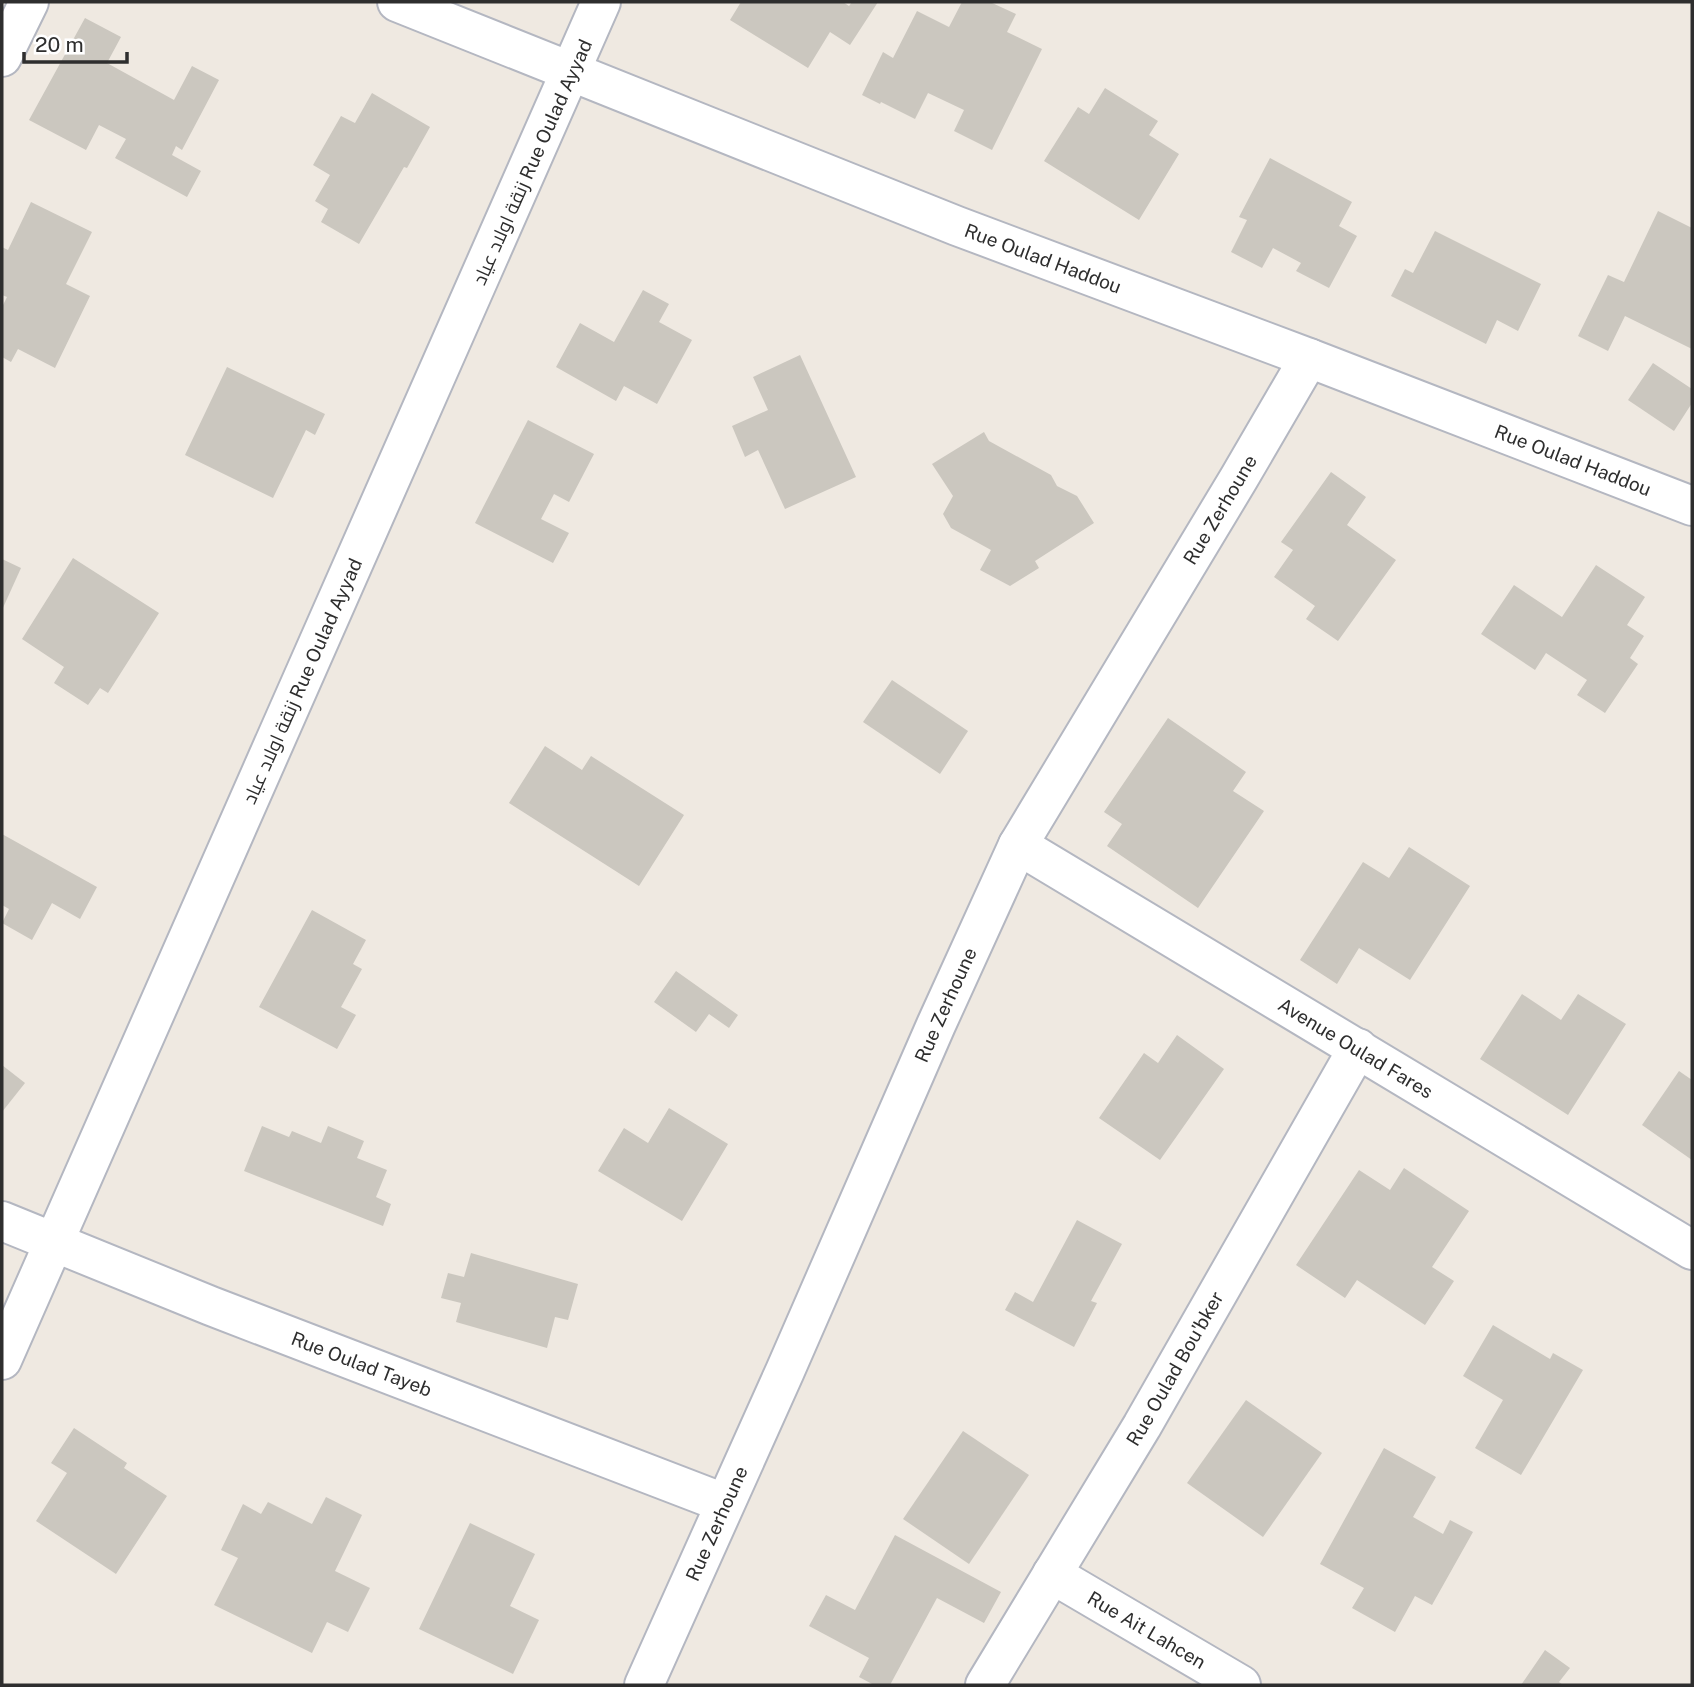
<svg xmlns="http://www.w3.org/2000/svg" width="1694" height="1687" viewBox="0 0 1694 1687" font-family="'Public Sans',Cairo,sans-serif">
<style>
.building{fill:#cbc7bf}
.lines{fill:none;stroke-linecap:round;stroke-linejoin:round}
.street-casing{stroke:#b4b7c1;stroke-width:42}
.street{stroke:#fff;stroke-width:38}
.labels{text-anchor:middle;stroke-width:6;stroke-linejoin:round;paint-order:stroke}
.street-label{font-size:19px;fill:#2e2e2e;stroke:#fff}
</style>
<rect width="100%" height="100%" fill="#efe9e1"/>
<!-- building -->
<g class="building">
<polygon points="741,2 843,2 849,6 852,2 878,2 850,45 830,32 808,68 730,20"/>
<polygon points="962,2 990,2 1016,14 1007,32 1042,49 992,150 954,131 964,110 928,93 915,119 881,102 880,104 862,95 883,52 893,58 917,11 949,27"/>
<polygon points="85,18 121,37 107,63 174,100 192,66 219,80 182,150 176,146 172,155 201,171 187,197 115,158 126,139 99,125 86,150 29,120"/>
<polygon points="1105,88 1158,121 1149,135 1179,154 1139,220 1044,161 1078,107 1089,114"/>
<polygon points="372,93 430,127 407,168 404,167 359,244 321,222 328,209 315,201 330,175 313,165 341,116 355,123"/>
<polygon points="1270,158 1352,202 1339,226 1357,236 1329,288 1296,271 1301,263 1273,248 1262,268 1231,252 1247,220 1239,217"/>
<polygon points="31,202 92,232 66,284 90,296 55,368 18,349 11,362 2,357 2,307 7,297 2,295 2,247 8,250"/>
<polygon points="1658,211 1692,228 1692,349 1625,316 1608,351 1578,336 1608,275 1624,282"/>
<polygon points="1435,231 1541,284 1518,331 1497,320 1486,344 1391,296 1405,269 1413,273"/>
<polygon points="643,290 669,304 659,322 692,340 657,404 624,386 616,401 556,367 580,323 614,342"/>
<polygon points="800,355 856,477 785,509 758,450 745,457 732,426 768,410 753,377"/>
<polygon points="1653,363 1692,389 1692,403 1674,431 1628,400"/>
<polygon points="227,367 325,414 315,435 306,430 273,498 185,455"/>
<polygon points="528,420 594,454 569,502 554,494 541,519 569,533 553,563 475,523"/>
<polygon points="984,432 989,441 1051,475 1057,486 1077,496 1094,523 1035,561 1039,568 1010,586 980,570 991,550 951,528 943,514 953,496 932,464"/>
<polygon points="1331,472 1366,497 1347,525 1396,560 1338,641 1306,619 1315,606 1274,577 1293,550 1281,542"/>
<polygon points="73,558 159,613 108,693 100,688 88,705 54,683 64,667 22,639"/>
<polygon points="2,559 21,568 2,610"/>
<polygon points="1596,565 1645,597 1627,625 1644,636 1630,658 1638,664 1605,713 1577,695 1587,680 1546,653 1535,670 1481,634 1514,585 1562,617"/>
<polygon points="892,680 968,731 940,774 863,722"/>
<polygon points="1168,718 1246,772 1233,791 1264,811 1198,908 1107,846 1122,824 1104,812"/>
<polygon points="545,746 582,770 591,756 684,815 639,886 509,803"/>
<polygon points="2,834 97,887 80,919 52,903 32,940 2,923 9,909 2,905"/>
<polygon points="1409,847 1470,886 1410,980 1359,948 1337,984 1300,960 1363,862 1389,878"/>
<polygon points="312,910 366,940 353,964 362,969 341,1007 356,1015 337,1049 259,1007"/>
<polygon points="676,971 738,1015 729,1028 709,1014 696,1032 654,1002"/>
<polygon points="1522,994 1561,1020 1578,994 1626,1024 1568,1115 1480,1059"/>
<polygon points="1177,1035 1224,1069 1160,1160 1099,1118 1144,1053 1158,1063"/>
<polygon points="2,1065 25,1083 2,1112"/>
<polygon points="1679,1071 1692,1080 1692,1160 1642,1125"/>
<polygon points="669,1108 728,1144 682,1221 598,1171 624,1128 648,1143"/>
<polygon points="262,1126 289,1137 292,1131 321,1143 328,1126 364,1141 357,1158 387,1170 376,1197 391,1204 383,1226 244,1171"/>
<polygon points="1404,1168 1469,1211 1432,1267 1454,1281 1425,1325 1357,1280 1345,1298 1296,1265 1359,1170 1390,1190"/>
<polygon points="1077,1220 1122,1244 1091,1301 1097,1303 1074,1347 1005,1310 1015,1292 1033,1302"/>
<polygon points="471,1253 578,1284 568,1320 555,1317 547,1348 456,1322 461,1303 441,1298 448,1273 464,1277"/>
<polygon points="1493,1325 1550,1359 1553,1353 1583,1370 1521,1475 1475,1448 1503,1400 1463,1376"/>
<polygon points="1246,1400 1322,1453 1263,1537 1187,1483"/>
<polygon points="74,1428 127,1463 124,1468 167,1496 116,1574 36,1521 67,1473 51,1463"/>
<polygon points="963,1431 1029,1475 969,1564 903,1519"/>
<polygon points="1384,1448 1436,1477 1413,1517 1443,1534 1450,1520 1473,1532 1432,1605 1415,1596 1395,1632 1352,1608 1364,1588 1320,1564"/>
<polygon points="326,1497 362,1515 335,1571 370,1588 348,1632 327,1622 312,1653 214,1605 238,1558 221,1550 243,1504 261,1514 268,1502 312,1524"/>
<polygon points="470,1523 535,1554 510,1606 539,1620 513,1674 419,1629"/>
<polygon points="895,1535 1001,1592 984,1623 937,1598 890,1685 874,1685 859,1677 869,1658 809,1626 826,1595 855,1610"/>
<polygon points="1545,1650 1570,1668 1559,1682 1563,1685 1521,1685"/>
</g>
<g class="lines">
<defs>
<g id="street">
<path id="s1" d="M397,2L957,226L1309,358L1692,506"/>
<polyline points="2,57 29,2"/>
<path id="s2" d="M1018,845L1692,1250"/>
<path id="s3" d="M2,1221L211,1306L724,1503"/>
<polyline points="2,1360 601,2"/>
<path id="s4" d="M1052,1574L1241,1685"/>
<path id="s5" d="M644,1685L785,1371L936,1025L1018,845L1239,478L1309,358"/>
<path id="s6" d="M985,1685L1142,1426L1358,1048"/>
</g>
</defs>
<!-- street casing -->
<use href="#street" class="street-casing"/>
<!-- street -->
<use href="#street" class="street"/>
</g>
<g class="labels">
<!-- street labels -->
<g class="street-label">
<text transform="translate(532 162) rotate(-66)" y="7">زنقة اولاد عياد Rue Oulad Ayyad</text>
<text dy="7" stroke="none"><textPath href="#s1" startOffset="695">Rue Oulad Haddou</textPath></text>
<text dy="7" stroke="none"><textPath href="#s1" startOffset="1262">Rue Oulad Haddou</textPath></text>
<text dy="7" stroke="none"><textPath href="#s5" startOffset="1311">Rue Zerhoune</textPath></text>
<text transform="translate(302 681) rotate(-66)" y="7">زنقة اولاد عياد Rue Oulad Ayyad</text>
<text dy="7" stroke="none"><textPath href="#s5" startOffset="744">Rue Zerhoune</textPath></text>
<text dy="7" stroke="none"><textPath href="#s2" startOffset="394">Avenue Oulad Fares</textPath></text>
<text dy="7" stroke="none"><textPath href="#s3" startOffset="387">Rue Oulad Tayeb</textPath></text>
<text dy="7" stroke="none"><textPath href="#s6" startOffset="369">Rue Oulad Bou'bker</textPath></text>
<text dy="7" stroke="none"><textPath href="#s5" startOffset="177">Rue Zerhoune</textPath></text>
<text dy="7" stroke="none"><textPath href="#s4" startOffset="110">Rue Ait Lahcen</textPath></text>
</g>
</g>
<!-- border -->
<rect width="1694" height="1687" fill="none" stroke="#2e2e2e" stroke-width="7"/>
<!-- scale -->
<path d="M24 52v10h103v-10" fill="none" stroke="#2e2e2e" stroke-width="3.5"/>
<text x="35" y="52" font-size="21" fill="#2e2e2e" stroke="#ffffff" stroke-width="5" paint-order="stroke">20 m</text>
</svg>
